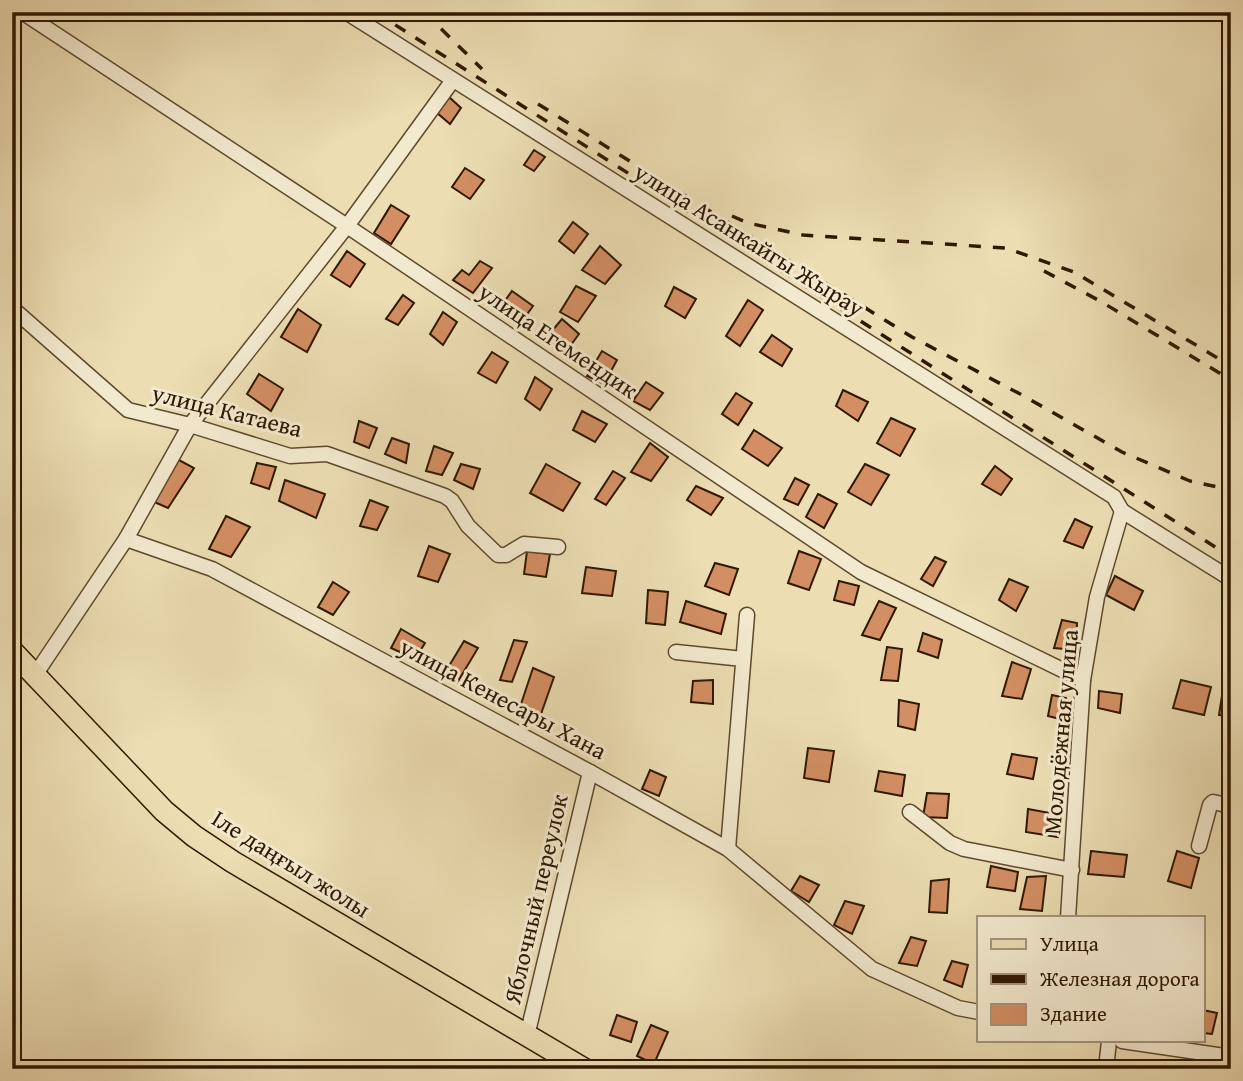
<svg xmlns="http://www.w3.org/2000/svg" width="1243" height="1081" viewBox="0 0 1243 1081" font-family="'Gentium Book Plus',serif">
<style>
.building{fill:#d38e63;stroke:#2f1800;stroke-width:2}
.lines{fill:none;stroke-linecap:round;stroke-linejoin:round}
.street-casing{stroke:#5e492d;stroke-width:17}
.primary-casing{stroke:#2f1800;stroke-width:24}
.street{stroke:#f3e9ce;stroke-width:14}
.primary{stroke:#ecddb3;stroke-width:21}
.rail{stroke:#2f1800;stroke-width:3.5;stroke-dasharray:12 12;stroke-linecap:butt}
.labels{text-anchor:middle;stroke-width:6;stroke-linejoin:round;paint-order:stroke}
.street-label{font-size:24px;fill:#2f1800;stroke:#f3e9ce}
</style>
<rect width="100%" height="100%" fill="#ecddb3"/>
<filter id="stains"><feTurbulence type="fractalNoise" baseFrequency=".00286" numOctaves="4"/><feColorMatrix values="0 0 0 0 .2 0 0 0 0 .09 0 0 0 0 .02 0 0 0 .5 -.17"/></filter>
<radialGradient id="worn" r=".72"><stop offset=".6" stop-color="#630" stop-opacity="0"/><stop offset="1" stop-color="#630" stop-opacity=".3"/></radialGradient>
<!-- building -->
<g class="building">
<polygon points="448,96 461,108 450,124 436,112"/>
<polygon points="534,150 545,157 534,171 524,165"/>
<polygon points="465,168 484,180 470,199 452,187"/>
<polygon points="391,205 409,216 391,244 374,233"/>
<polygon points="573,222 588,234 574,253 559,241"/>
<polygon points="600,246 621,265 605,284 582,270"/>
<polygon points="347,251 365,264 350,287 331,275"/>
<polygon points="480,261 492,268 473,293 453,280 462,270 469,275"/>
<polygon points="576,286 596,296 578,322 560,312"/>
<polygon points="674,287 696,299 685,318 665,306"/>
<polygon points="512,291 533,306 520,324 499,309"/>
<polygon points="403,295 414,303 398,325 386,319"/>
<polygon points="748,300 763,310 740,346 726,336"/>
<polygon points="298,309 321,325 307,352 281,337"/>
<polygon points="443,312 457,322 443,345 430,334"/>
<polygon points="562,319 579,334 565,353 546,338"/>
<polygon points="772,335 792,349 782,366 760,352"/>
<polygon points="602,351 617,360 604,384 587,376"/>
<polygon points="492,352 508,362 496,383 478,373"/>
<polygon points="259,374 283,389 271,411 247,394"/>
<polygon points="535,377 552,389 540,410 525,399"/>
<polygon points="646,382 663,393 650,410 633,401"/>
<polygon points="843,390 868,402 858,421 836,406"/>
<polygon points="736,393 752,403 738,425 722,414"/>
<polygon points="582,411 607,424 595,442 573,430"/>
<polygon points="891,418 915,429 900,456 877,443"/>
<polygon points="359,421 377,428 369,448 354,442"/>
<polygon points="754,430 782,448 768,466 742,449"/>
<polygon points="392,438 409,444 406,463 385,454"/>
<polygon points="650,443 668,457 651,481 631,472"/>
<polygon points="434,446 453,453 442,475 426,471"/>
<polygon points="177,459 194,468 168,508 152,501"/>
<polygon points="257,463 276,467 269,489 251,483"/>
<polygon points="461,464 480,469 473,489 454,480"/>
<polygon points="546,464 580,483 563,511 530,493"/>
<polygon points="865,464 889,475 871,505 848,492"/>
<polygon points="995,466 1012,479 1001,495 982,484"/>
<polygon points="613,471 625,478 606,505 595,499"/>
<polygon points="795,478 809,485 798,505 784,499"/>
<polygon points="285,480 325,494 316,518 279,501"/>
<polygon points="696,486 723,498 711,515 687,500"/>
<polygon points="818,494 837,504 824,528 806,517"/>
<polygon points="370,500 388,507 377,530 360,526"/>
<polygon points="226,516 250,527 231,557 209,549"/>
<polygon points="1075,519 1092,527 1083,548 1064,541"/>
<polygon points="429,546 450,554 438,582 418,576"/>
<polygon points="527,551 550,554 546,577 524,574"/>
<polygon points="799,551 821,559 809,590 788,583"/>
<polygon points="935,557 946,562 933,586 921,579"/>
<polygon points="715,563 738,569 729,595 705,586"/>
<polygon points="586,567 616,571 612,596 582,593"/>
<polygon points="1115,576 1143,591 1134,610 1106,595"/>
<polygon points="1009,579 1028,587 1016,611 999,600"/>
<polygon points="839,581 859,586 854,605 834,600"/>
<polygon points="333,582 349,592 333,615 318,607"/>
<polygon points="648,590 668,592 665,625 646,623"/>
<polygon points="686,601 726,614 721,634 680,622"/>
<polygon points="879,601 896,608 880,640 862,635"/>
<polygon points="1062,620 1077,623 1076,650 1054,648"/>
<polygon points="401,629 425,643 415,659 391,648"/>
<polygon points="923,633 942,640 938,658 918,651"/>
<polygon points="514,640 527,642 512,682 500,680"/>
<polygon points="464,641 478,648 457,683 443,676"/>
<polygon points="887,647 902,649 898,681 881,680"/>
<polygon points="1012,662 1031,669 1022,699 1002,696"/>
<polygon points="533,668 554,677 541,714 520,707"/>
<polygon points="1225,676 1231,677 1231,717 1219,715"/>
<polygon points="713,680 713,704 691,702 693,681"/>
<polygon points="1181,680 1211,687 1204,715 1173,708"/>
<polygon points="1099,691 1122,694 1120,713 1098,708"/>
<polygon points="1052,695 1066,698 1064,720 1048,716"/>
<polygon points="899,700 919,704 915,730 898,726"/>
<polygon points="808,748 834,751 829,782 804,778"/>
<polygon points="1012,754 1037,758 1033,779 1007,774"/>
<polygon points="650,770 666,777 659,796 642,789"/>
<polygon points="879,771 905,775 902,796 875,791"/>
<polygon points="927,793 949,794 947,818 923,817"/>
<polygon points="1028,809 1061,815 1058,837 1026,832"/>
<polygon points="1091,851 1127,855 1124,877 1088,874"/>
<polygon points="1177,851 1199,858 1191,888 1168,881"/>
<polygon points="991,866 1018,872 1015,891 987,887"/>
<polygon points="800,876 819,885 809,902 791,891"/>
<polygon points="1046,876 1042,911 1020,909 1027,877"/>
<polygon points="949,879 947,913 929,912 931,881"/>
<polygon points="845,901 864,906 852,934 834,925"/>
<polygon points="911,937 926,941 917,966 899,963"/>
<polygon points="952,961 968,965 962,987 944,980"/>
<polygon points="1203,1010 1217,1013 1212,1034 1203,1033"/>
<polygon points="617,1015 637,1022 631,1042 610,1035"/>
<polygon points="651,1025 668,1032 654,1064 637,1056"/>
</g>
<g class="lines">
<defs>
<g id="street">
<polyline points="22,12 347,226 861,572 1083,680"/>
<polyline points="346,12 1114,497 1122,511"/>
<polyline points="12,308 128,410 190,425 290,456 327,454 445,496 452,501 468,526 498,555 506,555 524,544 558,547"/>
<polyline points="1122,511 1231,579"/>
<polyline points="126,539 190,425 347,226 453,80"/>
<polyline points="676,652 743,659"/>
<polyline points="35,675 126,539 212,569 590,772 728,849 872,969 958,1008 979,1012"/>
<polyline points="910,812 950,843 964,849 1072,870"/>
<polyline points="1199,846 1210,805 1213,802 1231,806"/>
<polyline points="728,849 747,615"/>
<polyline points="1068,918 1083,680 1097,597 1122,511"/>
<polyline points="527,1036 590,772"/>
<polyline points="1122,1041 1231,1057"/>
<polyline points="1106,1069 1109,1041"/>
</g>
<polyline id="primary" points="12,651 164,811 194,836 233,862 584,1069"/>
</defs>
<!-- street casing -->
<use href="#street" class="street-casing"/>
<!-- primary casing -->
<use href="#primary" class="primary-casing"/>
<!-- street -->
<use href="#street" class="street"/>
<!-- primary -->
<use href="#primary" class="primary"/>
<!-- rail -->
<g class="rail">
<polyline points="375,12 1231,557"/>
<polyline points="424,12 482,69"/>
<polyline points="538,104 912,337 1022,395 1122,452 1190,481 1231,490"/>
<polyline points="732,216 748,223 803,235 1006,248 1074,272 1231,366"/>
<polyline points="1044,271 1100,301 1231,380"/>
</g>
</g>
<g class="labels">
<!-- street labels -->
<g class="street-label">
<text transform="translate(749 240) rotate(32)" y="8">улица Асанкайгы Жырау</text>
<text transform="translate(558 341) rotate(34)" y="8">улица Егемендик</text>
<text transform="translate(227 411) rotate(14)" y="8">улица Катаева</text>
<text transform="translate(503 699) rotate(28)" y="8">улица Кенесары Хана</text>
<text transform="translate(1061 732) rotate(-85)" y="8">Молодёжная улица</text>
<text transform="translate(291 864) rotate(32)" y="8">Іле даңғыл жолы</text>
<text transform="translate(536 899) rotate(-77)" y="8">Яблочный переулок</text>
</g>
</g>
<!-- margin -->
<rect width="1243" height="1081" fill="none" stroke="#ecddb3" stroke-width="42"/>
<rect x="14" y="14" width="1215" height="1053" fill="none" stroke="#2f1800" stroke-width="3.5"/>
<rect x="21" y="21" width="1201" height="1039" fill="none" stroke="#2f1800" stroke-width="2"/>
<!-- legend -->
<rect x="977" y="916" width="228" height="126" fill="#f3e9ce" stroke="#a5957c" stroke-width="2"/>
<rect x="991" y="939" width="35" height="10" fill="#ecddb3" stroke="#a5957c" stroke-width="2"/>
<text x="1040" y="951" font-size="21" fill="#2f1800">Улица</text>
<rect x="991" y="974" width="35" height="10" fill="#2f1800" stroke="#a5957c" stroke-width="2"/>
<text x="1040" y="986" font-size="21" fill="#2f1800">Железная дорога</text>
<rect x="991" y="1004" width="35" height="21" fill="#d38e63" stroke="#a5957c" stroke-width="2"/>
<text x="1040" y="1021" font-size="21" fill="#2f1800">Здание</text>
<rect width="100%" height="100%" filter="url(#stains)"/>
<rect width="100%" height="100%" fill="url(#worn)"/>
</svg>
